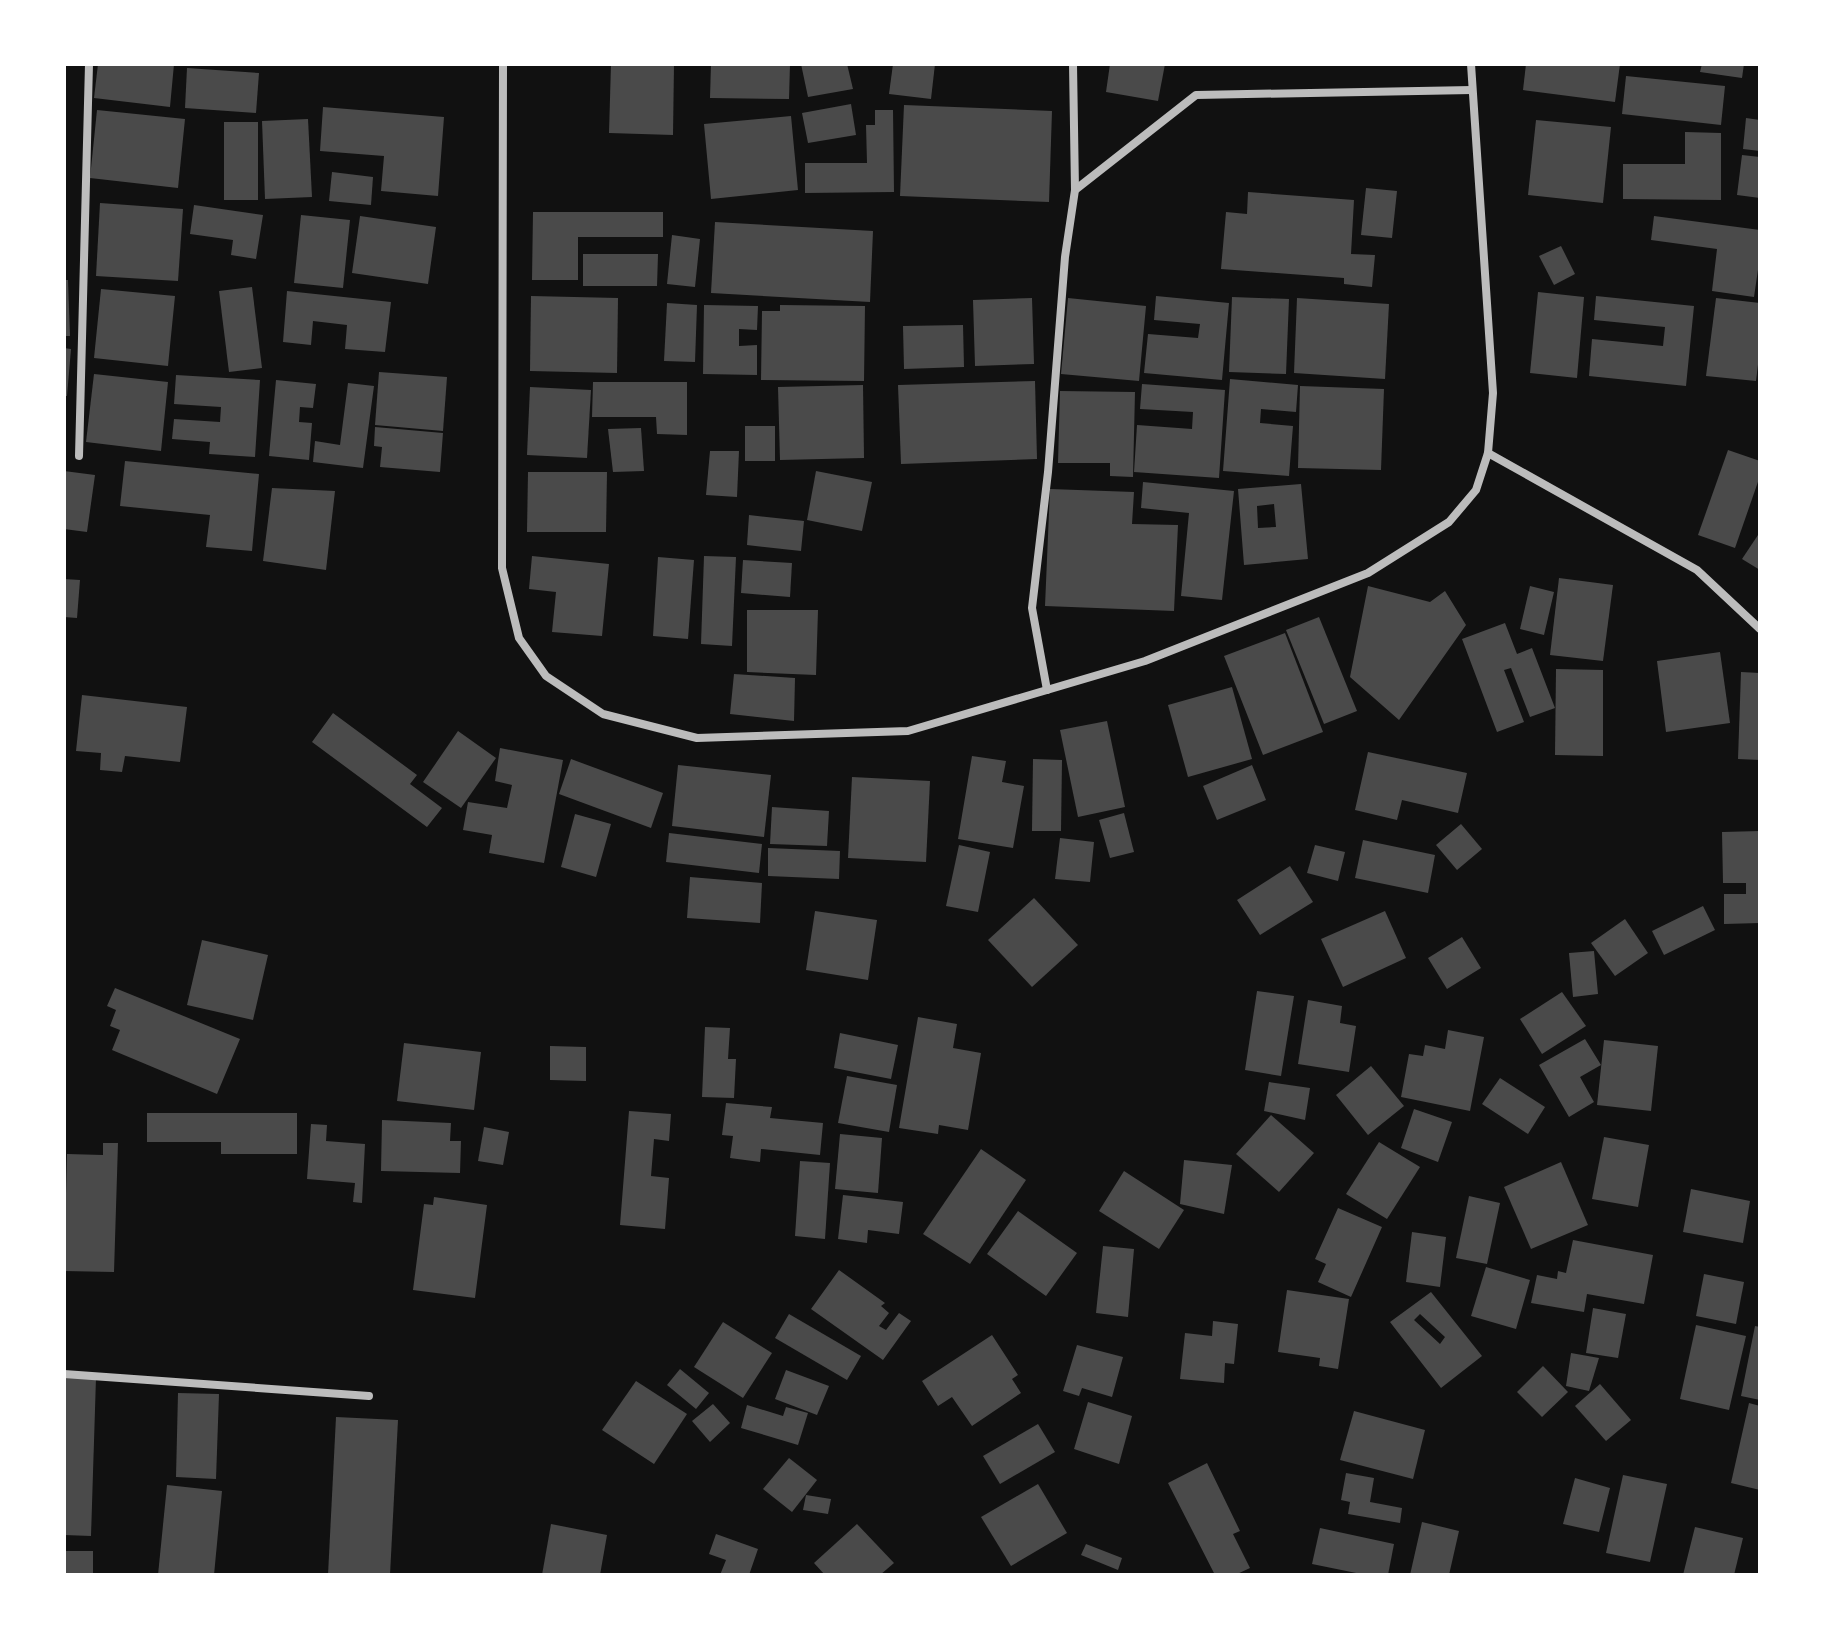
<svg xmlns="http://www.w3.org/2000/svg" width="1824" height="1639" viewBox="0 0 1824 1639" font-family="'Roboto Condensed',sans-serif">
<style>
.building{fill:#4a4a4a;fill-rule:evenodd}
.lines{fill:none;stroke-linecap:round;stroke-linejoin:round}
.minor{stroke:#bcbcbc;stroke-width:8}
</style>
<rect width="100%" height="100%" fill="#111"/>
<!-- building -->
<g class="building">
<polygon points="98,64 174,64 170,107 94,98"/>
<polygon points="611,64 674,64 673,135 609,133"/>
<polygon points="711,64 790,64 789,99 710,98"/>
<polygon points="801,64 847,64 853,89 808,97"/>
<polygon points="893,64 935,64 931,99 889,94"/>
<polygon points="1110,64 1165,64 1158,101 1106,92"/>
<polygon points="1526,64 1620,64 1615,102 1523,90"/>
<polygon points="1702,64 1744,64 1742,78 1700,72"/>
<polygon points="187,68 259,73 256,113 185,108"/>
<polygon points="1626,76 1725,86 1721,125 1622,114"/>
<polygon points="851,104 856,135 808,143 802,113"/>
<polygon points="904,105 1052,111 1049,202 900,196"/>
<polygon points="323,107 444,117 438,196 381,191 384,156 320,151"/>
<polygon points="97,110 185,119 178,188 90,178"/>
<polygon points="875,110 893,110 894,192 805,193 805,163 867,163 866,125 875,125"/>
<polygon points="791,116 798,190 711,199 704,124"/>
<polygon points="1746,118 1760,120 1760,151 1743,149"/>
<polygon points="308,119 312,197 265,199 262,121"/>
<polygon points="1536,120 1611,127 1603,203 1528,195"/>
<rect x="224" y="122" width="34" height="78"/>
<polygon points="1685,132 1721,133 1721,200 1623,199 1623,164 1685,164"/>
<polygon points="1742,155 1760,157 1760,198 1737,195"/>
<polygon points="332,172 373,177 371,205 329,201"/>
<polygon points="1366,188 1397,191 1392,238 1361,235"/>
<polygon points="1248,192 1354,200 1351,254 1375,255 1372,287 1344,284 1344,278 1221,269 1226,212 1247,214"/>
<polygon points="100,203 183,209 178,281 96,276"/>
<polygon points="194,205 263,215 256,259 231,255 233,240 190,234"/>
<polygon points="533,212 663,212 663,237 578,237 578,280 532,280"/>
<polygon points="301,215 350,220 343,288 294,283"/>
<polygon points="360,216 436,227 428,284 352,273"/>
<polygon points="1654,216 1760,230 1760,256 1754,297 1712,291 1717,249 1651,240"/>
<polygon points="715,222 873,231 870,302 711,293"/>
<polygon points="672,235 700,239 695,287 667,284"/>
<polygon points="1561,246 1575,274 1554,285 1539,256"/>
<polygon points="583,254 658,254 657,286 583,286"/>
<polygon points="64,280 68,280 70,336 64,336"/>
<polygon points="252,287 262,368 229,372 219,291"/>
<polygon points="101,289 175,296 168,366 94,358"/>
<polygon points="287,291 391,302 385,352 345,349 347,325 313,321 311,345 283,342"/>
<polygon points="1538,292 1584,297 1577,378 1530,373"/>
<polygon points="531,296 618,298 617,373 530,371"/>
<polygon points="1156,296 1229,303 1222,380 1144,373 1148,334 1198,338 1200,324 1154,320"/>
<polygon points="1596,296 1694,306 1686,386 1589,376 1592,339 1663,346 1665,327 1594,320"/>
<polygon points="1232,297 1289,299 1286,374 1229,372"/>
<polygon points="1032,298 1034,364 975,366 973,300"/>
<polygon points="1068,298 1146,306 1139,381 1061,374"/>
<polygon points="1297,298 1389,304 1385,379 1294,373"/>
<polygon points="1716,298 1760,303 1760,348 1756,381 1706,376"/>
<polygon points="667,303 697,305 695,362 664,361"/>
<polygon points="704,305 758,306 757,330 739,329 739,346 757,345 757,375 703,374"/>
<polygon points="780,305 865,306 864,381 761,380 762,311 780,311"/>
<polygon points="963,325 964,367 904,369 903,326"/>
<polygon points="64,348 71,349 67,396 64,396"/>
<polygon points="379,372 447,377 443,431 375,425"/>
<polygon points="94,374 168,382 161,451 86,442"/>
<polygon points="176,375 260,380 255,457 209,454 210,442 172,439 174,419 220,422 221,407 174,404"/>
<polygon points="1230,379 1298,385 1296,412 1261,409 1260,423 1293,426 1289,476 1223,471"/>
<polygon points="276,380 316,384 313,408 300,407 299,422 312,423 309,460 269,456"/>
<polygon points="1035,381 1037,459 901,464 898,385"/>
<polygon points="593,382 687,382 687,435 657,434 656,417 592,417"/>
<polygon points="348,383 374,386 363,468 313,462 315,441 340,445"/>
<polygon points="1142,384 1225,390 1219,478 1134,472 1137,425 1192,429 1193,412 1140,409"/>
<polygon points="863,385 864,458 780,460 778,387"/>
<polygon points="1300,386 1384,389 1381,470 1298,468"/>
<polygon points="530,387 591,390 587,458 527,455"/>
<polygon points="1060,391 1135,392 1133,477 1110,476 1110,463 1058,463"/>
<rect x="745" y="426" width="30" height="35"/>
<polygon points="375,427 443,433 440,472 380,467 382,447 374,446"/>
<polygon points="641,428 644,471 613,472 608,429"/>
<polygon points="1728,450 1760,461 1760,476 1735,548 1698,535"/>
<polygon points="710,451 739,451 737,497 706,495"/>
<polygon points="125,461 259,474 252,551 206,547 210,515 120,506"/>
<polygon points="64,471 95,475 87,532 64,529"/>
<polygon points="816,471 872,482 862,531 807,520"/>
<polygon points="528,472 607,472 606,532 527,532"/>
<polygon points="1143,482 1234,491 1222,600 1181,596 1189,513 1141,508"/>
<path d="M1301,484L1308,559L1244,565L1238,489ZM1274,504L1276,527L1258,528L1257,506Z"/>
<polygon points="272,488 335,491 326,570 263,561"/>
<polygon points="1050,489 1134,492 1132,524 1178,525 1174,611 1045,606"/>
<polygon points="749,515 804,521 801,551 747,545"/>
<polygon points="1760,532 1760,570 1742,559"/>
<polygon points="532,556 609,564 602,636 552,632 556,592 529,589"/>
<polygon points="704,556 736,557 732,646 701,644"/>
<polygon points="658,557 694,560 688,639 653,636"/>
<polygon points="743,560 792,563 790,597 741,593"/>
<polygon points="1559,578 1613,585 1603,661 1550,655"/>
<polygon points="64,579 80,580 77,618 64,617"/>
<polygon points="1368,586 1430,602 1445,591 1466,625 1399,720 1350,677"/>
<polygon points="1530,586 1554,592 1544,635 1520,629"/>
<polygon points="747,610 818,610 816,675 747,672"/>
<polygon points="1319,617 1357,711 1324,724 1286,630"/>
<polygon points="1505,623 1517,654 1532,648 1555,708 1530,717 1511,668 1504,670 1524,722 1497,732 1462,639"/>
<polygon points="1285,633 1323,732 1263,755 1224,656"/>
<polygon points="1720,652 1730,723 1666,732 1657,661"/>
<polygon points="1556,669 1603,670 1603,756 1555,755"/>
<polygon points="1741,672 1760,673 1760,760 1738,759"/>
<polygon points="734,674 795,678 794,721 730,714"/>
<polygon points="1232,687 1252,759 1188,777 1168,705"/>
<polygon points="82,695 187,707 180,762 125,756 122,772 100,770 101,753 76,751"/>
<polygon points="333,713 417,775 410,784 442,808 427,827 312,742"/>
<polygon points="1107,721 1125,807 1078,817 1060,730"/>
<polygon points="458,731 496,758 461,808 423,782"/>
<polygon points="500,748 563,760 544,863 489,853 492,835 463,830 468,802 507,808 512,785 495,781"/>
<polygon points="1368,752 1467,773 1458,813 1402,800 1397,820 1355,810"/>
<polygon points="972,756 1006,761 1002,782 1024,786 1013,848 958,839"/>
<polygon points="571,759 663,793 651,828 559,794"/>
<polygon points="1033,759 1062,760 1061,831 1032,831"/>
<polygon points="678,765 771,775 764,837 672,826"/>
<polygon points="1252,765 1266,800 1217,820 1203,786"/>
<polygon points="852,777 930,781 926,862 848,858"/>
<polygon points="772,807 829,811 827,846 770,844"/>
<polygon points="1124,813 1134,852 1110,858 1099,820"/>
<polygon points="575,814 611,824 596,877 561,867"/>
<polygon points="1461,824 1482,849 1457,870 1436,845"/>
<polygon points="1760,831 1760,923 1724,924 1724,894 1746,894 1746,883 1723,883 1722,832"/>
<polygon points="669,833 762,844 759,873 666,862"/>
<polygon points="1060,838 1094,842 1090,882 1055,879"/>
<polygon points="1363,840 1435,855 1428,893 1355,878"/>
<polygon points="959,845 990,852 978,912 946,906"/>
<polygon points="1315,845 1345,852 1338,881 1307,873"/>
<polygon points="768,848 840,851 839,879 768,876"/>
<polygon points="1290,866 1313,902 1260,935 1237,900"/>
<polygon points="690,877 762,883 760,923 687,918"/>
<polygon points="1034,898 1078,945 1032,987 988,940"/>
<polygon points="1703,906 1715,930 1664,955 1652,931"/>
<polygon points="815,911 877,920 868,980 806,970"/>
<polygon points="1385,911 1406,958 1343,987 1321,939"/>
<polygon points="1625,919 1648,953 1615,976 1591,943"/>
<polygon points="1462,937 1481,968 1447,989 1428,958"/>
<polygon points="202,940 268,955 253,1020 187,1005"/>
<polygon points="1594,951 1598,994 1573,997 1569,953"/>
<polygon points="115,988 240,1039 217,1094 112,1050 120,1030 110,1026 116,1010 107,1006"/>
<polygon points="1257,991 1294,996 1281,1076 1245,1070"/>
<polygon points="1562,992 1586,1026 1542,1054 1520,1019"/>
<polygon points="1308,1000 1342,1006 1340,1023 1356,1026 1349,1072 1298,1064"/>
<polygon points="918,1017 957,1024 953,1048 981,1053 968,1130 939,1125 938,1134 899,1128"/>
<polygon points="705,1027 730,1028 728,1059 736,1059 734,1098 702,1097"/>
<polygon points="1448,1030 1484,1037 1470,1111 1401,1097 1409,1054 1423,1056 1425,1045 1445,1049"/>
<polygon points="840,1033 898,1045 891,1079 834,1068"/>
<polygon points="1585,1039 1601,1065 1580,1077 1594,1102 1569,1117 1539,1065"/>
<polygon points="1604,1040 1658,1046 1651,1111 1597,1105"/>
<polygon points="404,1043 481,1052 474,1110 397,1101"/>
<polygon points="550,1046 586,1047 586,1081 550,1080"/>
<polygon points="1371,1066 1404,1106 1368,1135 1336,1095"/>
<polygon points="847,1076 897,1085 889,1132 838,1123"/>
<polygon points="1500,1078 1545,1107 1528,1134 1482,1104"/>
<polygon points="1269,1082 1310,1088 1305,1120 1264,1111"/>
<polygon points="726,1103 772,1107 770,1118 823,1123 820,1155 761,1149 760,1162 730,1158 733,1136 722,1135"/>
<polygon points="1414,1109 1452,1122 1438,1162 1401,1148"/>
<polygon points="629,1111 671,1114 669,1141 654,1139 651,1176 669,1178 665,1229 620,1225"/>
<polygon points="147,1113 297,1113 297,1154 221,1154 221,1142 147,1142"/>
<polygon points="1271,1115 1314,1153 1279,1192 1236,1154"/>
<polygon points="382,1120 451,1123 450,1141 461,1141 460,1173 381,1171"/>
<polygon points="311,1124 327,1125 326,1141 365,1144 362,1203 353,1202 355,1183 307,1179"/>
<polygon points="484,1127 509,1132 503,1165 478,1161"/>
<polygon points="840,1134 882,1138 878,1193 835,1189"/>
<polygon points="1604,1137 1649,1145 1638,1207 1592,1199"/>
<polygon points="1379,1142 1420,1167 1387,1219 1346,1194"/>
<polygon points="103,1143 118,1143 114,1272 64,1271 67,1154 103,1155"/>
<polygon points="981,1149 1026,1180 970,1264 923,1234"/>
<polygon points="1184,1160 1232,1165 1224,1214 1180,1204"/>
<polygon points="800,1161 830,1163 825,1239 795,1236"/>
<polygon points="1561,1162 1588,1225 1531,1249 1504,1187"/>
<polygon points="1124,1171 1184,1210 1159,1249 1099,1211"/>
<polygon points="1691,1189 1750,1201 1743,1243 1683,1232"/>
<polygon points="843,1195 903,1202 899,1234 868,1230 867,1243 838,1239"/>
<polygon points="1469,1196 1500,1203 1487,1264 1456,1258"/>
<polygon points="434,1197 487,1205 475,1298 413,1290 424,1204 433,1205"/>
<polygon points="1338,1208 1382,1227 1351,1297 1318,1282 1326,1264 1315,1259"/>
<polygon points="1018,1211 1077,1253 1046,1296 987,1254"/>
<polygon points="1412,1232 1446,1237 1440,1287 1406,1282"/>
<polygon points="1573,1240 1653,1255 1644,1304 1587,1294 1584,1312 1531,1303 1537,1275 1557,1279 1558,1271 1566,1273"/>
<polygon points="1103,1246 1134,1249 1128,1317 1096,1313"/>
<polygon points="1486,1267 1530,1280 1516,1329 1471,1316"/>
<polygon points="839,1270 885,1303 881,1306 889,1313 879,1326 886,1330 899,1313 911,1321 883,1360 811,1309"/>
<polygon points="1704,1274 1744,1282 1736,1324 1696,1316"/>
<polygon points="1287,1290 1349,1299 1338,1369 1319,1366 1320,1358 1278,1352"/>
<path d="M1431,1292L1482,1356L1441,1388L1390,1322ZM1420,1314L1445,1337L1440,1344L1414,1320Z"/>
<polygon points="1593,1308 1626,1314 1618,1358 1586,1353"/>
<polygon points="789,1314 861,1356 847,1380 775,1338"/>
<polygon points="1213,1321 1238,1324 1234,1364 1225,1363 1224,1383 1180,1379 1185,1333 1212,1336"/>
<polygon points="723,1322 772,1353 743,1398 694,1367"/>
<polygon points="1696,1325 1746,1336 1729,1410 1680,1399"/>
<polygon points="1755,1326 1760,1327 1760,1400 1741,1396"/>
<polygon points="992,1335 1018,1375 1012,1379 1021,1393 972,1426 952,1397 938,1406 922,1381"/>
<polygon points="1077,1345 1123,1357 1112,1397 1082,1388 1079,1396 1063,1391"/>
<polygon points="1571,1353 1599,1358 1589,1391 1566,1386"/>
<polygon points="1543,1366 1568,1392 1542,1417 1517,1392"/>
<polygon points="680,1369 709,1393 696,1409 667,1385"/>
<polygon points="786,1370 829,1386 817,1415 775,1399"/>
<polygon points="64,1377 96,1378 91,1536 64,1535"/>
<polygon points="636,1381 687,1414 654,1464 602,1430"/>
<polygon points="1600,1384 1631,1420 1606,1441 1575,1406"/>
<polygon points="178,1393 219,1394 216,1479 176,1477"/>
<polygon points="1088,1402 1132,1416 1119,1464 1074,1449"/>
<polygon points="1749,1403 1760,1406 1760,1490 1731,1483"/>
<polygon points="713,1404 730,1423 710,1442 692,1421"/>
<polygon points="747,1405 783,1416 786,1407 808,1413 798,1445 741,1428"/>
<polygon points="1354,1411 1425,1430 1413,1479 1340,1460"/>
<polygon points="336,1417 398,1420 390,1575 328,1575"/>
<polygon points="1038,1424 1055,1452 1000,1484 983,1456"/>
<polygon points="789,1458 817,1480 792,1512 763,1489"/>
<polygon points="1207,1463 1240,1531 1233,1534 1250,1568 1235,1575 1215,1575 1168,1483"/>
<polygon points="1346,1473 1374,1478 1370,1502 1402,1508 1400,1523 1348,1514 1350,1502 1341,1500"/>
<polygon points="1623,1475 1667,1484 1650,1562 1606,1553"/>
<polygon points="1575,1478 1610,1488 1599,1532 1563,1524"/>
<polygon points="1038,1484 1067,1533 1011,1566 981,1517"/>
<polygon points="167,1485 222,1491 214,1575 158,1575"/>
<polygon points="806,1495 831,1499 828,1514 803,1510"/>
<polygon points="1422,1522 1459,1531 1449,1575 1410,1575"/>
<polygon points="551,1524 607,1535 600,1575 542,1575"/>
<polygon points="857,1524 894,1563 880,1575 825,1575 814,1563"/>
<polygon points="1695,1527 1743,1538 1734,1575 1683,1575"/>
<polygon points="1320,1528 1394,1544 1388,1575 1366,1575 1312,1564"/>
<polygon points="716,1534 758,1549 749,1575 720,1575 726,1560 709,1554"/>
<polygon points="1086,1544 1122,1558 1118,1570 1081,1555"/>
<rect x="64" y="1551" width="29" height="24"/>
</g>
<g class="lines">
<!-- minor -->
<g class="minor">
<polyline points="503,64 502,568 519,638 546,676 603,714 697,738 908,731 1145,661 1368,573 1449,522 1476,490 1488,453 1493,393 1471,64"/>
<polyline points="1073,64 1075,190"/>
<polyline points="1488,453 1697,570 1760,629"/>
<polyline points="79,456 89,64"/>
<polyline points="1047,690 1032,608 1048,472 1065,257 1075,190 1196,95 1472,90"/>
<polyline points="64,1374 369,1396"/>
</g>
</g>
<!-- border -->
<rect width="1824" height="1639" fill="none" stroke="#ffffff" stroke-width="132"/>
</svg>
